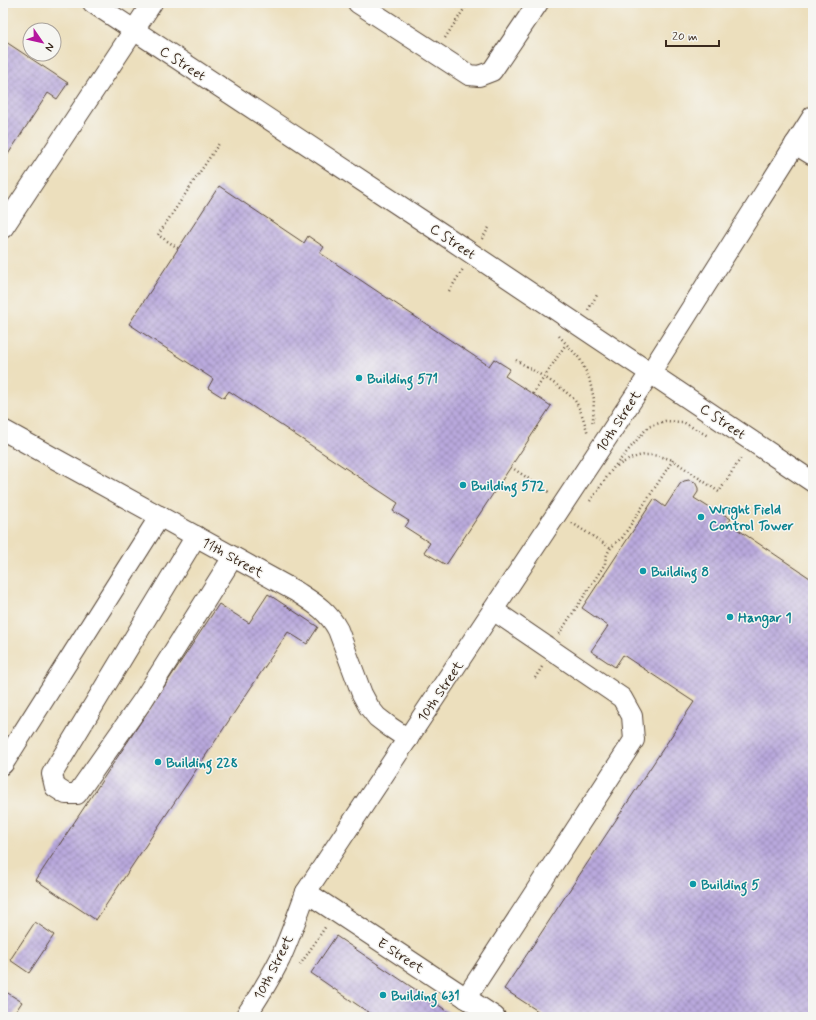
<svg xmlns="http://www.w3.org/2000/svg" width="816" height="1020" viewBox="0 0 816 1020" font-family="Mynerve,sans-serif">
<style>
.building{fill:url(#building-cross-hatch)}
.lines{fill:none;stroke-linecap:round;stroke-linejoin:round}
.minor-casing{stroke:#564536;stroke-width:22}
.path{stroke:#564536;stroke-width:2.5;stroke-dasharray:1 3;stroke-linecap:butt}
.minor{stroke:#fff;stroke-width:20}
.culture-dot{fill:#0f9aa8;stroke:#f6f6f2;stroke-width:1.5}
.labels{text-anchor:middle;stroke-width:3;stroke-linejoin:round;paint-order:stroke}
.street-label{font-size:14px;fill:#3b2a1e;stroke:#f6f6f2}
.culture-label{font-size:14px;font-weight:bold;fill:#0d838f;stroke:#f6f6f2;text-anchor:start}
</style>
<defs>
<pattern id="building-cross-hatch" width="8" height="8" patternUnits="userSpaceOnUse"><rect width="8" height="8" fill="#b9a9dd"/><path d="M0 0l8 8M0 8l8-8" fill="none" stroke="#988ab3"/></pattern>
</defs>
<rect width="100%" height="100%" fill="#f6f6f2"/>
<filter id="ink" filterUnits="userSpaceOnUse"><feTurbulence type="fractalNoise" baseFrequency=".025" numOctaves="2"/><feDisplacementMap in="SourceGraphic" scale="8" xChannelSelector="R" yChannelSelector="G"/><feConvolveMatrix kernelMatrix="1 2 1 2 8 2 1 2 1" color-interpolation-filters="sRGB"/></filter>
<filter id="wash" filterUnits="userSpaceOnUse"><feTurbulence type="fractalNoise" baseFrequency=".012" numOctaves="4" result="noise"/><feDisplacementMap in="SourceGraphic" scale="16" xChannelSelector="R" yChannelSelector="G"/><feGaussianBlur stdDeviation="0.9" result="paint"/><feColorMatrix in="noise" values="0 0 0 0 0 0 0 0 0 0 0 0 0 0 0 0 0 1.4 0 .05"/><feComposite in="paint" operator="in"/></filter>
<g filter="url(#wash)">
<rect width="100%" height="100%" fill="#ecdfbd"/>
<g id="blocks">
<!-- building -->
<g class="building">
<polygon points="3,40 68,83 57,99 48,93 3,162"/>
<polygon points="219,186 304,243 308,236 324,247 320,253 489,366 494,359 510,369 505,376 551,406 446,565 424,552 430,543 405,527 409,521 393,511 398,503 229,391 224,398 208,388 213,379 129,324"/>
<polygon points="689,480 695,482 698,488 698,492 694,498 713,510 714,508 731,519 728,523 813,580 813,1017 547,1017 504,989 694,702 623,655 615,667 591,651 608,626 582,608 654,499 665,507 680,484 684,481"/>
<polygon points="268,594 318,627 307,644 288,632 96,920 36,880 219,604 249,623"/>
<polygon points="35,922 54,935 29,973 10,960"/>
<polygon points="336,936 456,1017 375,1017 311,973"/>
<polygon points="3,990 22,1002 12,1017 3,1017"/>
</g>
</g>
</g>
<g filter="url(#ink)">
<use href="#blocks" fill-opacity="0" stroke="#564536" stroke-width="1"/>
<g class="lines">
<defs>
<g id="minor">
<polyline points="93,3 441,233 813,482"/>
<polyline points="358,3 469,75 479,76 492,71 538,3"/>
<polyline points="795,144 813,155"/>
<polyline points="3,228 152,3"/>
<path d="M3,430L297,592C314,603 328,611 338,630L362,694L369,707L377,717L390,727L408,739"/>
<polyline points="196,536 52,774 55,787 66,794 77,794 143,700 233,557"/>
<polyline points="3,764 160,516"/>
<polyline points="306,892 495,1017"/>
<polyline points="466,998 634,740 632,716 622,698 493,610"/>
<path d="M245,1017C258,998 270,979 280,959C290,937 298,914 306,892L654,367L813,116"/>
</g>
</defs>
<!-- minor casing -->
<use href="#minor" class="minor-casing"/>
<!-- path -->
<g class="path">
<polyline points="445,38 468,3"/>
<polyline points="482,239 490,226"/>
<polyline points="178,248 158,235 220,142"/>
<polyline points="449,291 463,269"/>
<polyline points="588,310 597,295"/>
<polyline points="559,336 580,359 589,378 594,399 593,419 592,425"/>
<path d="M516,360C530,369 570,390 577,404C582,413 585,424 588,434"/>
<polyline points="533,394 566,344"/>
<path d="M617,466C639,453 648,452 673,460"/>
<polyline points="511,467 550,493"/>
<polyline points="590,501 614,467 648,427 665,421 683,422 708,436"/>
<polyline points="572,523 611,548"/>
<path d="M559,634L605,564C605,553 613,544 622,538L673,460L719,492L742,456"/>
<polyline points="535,678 542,667"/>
<polyline points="300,965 326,926"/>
</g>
<!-- minor -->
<use href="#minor" class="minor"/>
</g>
</g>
<!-- markers -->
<g class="culture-dot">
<circle cx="359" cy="378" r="4"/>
<circle cx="463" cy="485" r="4"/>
<circle cx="701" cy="517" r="4"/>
<circle cx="643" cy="571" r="4"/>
<circle cx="730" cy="617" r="4"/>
<circle cx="158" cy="762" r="4"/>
<circle cx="693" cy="884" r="4"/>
<circle cx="383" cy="995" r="4"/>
</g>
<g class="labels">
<!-- street labels -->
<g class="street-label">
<text transform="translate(183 63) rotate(33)" y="5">C Street</text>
<text transform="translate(453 241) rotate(34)" y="5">C Street</text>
<text transform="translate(618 421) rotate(-57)" y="5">10th Street</text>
<text transform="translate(723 421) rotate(34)" y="5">C Street</text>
<text transform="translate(233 557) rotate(29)" y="5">11th Street</text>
<text transform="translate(440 691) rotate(-56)" y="5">10th Street</text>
<text transform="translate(401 955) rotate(33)" y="5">E Street</text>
<text transform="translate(273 967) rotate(-63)" y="5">10th Street</text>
</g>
<!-- culture labels -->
<g class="culture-label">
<text x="367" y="383">Building 571</text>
<text x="471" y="490">Building 572</text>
<text x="709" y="514">Wright Field<tspan x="709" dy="16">Control Tower</tspan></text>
<text x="651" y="576">Building 8</text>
<text x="738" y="622">Hangar 1</text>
<text x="166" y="767">Building 228</text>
<text x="701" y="889">Building 5</text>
<text x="391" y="1000">Building 631</text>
</g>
</g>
<!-- margin -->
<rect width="816" height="1020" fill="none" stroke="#f6f6f2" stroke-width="16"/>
<!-- north arrow -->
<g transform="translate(42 42) rotate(124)"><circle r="19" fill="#f6f6f2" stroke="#aba49d"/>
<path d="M0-3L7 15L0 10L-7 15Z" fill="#b5179e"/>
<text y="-6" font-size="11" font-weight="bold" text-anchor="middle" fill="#3b2a1e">N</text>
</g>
<!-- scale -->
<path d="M666 40v6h53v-6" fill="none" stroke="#3b2a1e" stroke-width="2"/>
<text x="672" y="40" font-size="12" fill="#3b2a1e" stroke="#f6f6f2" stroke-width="3" paint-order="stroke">20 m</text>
</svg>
